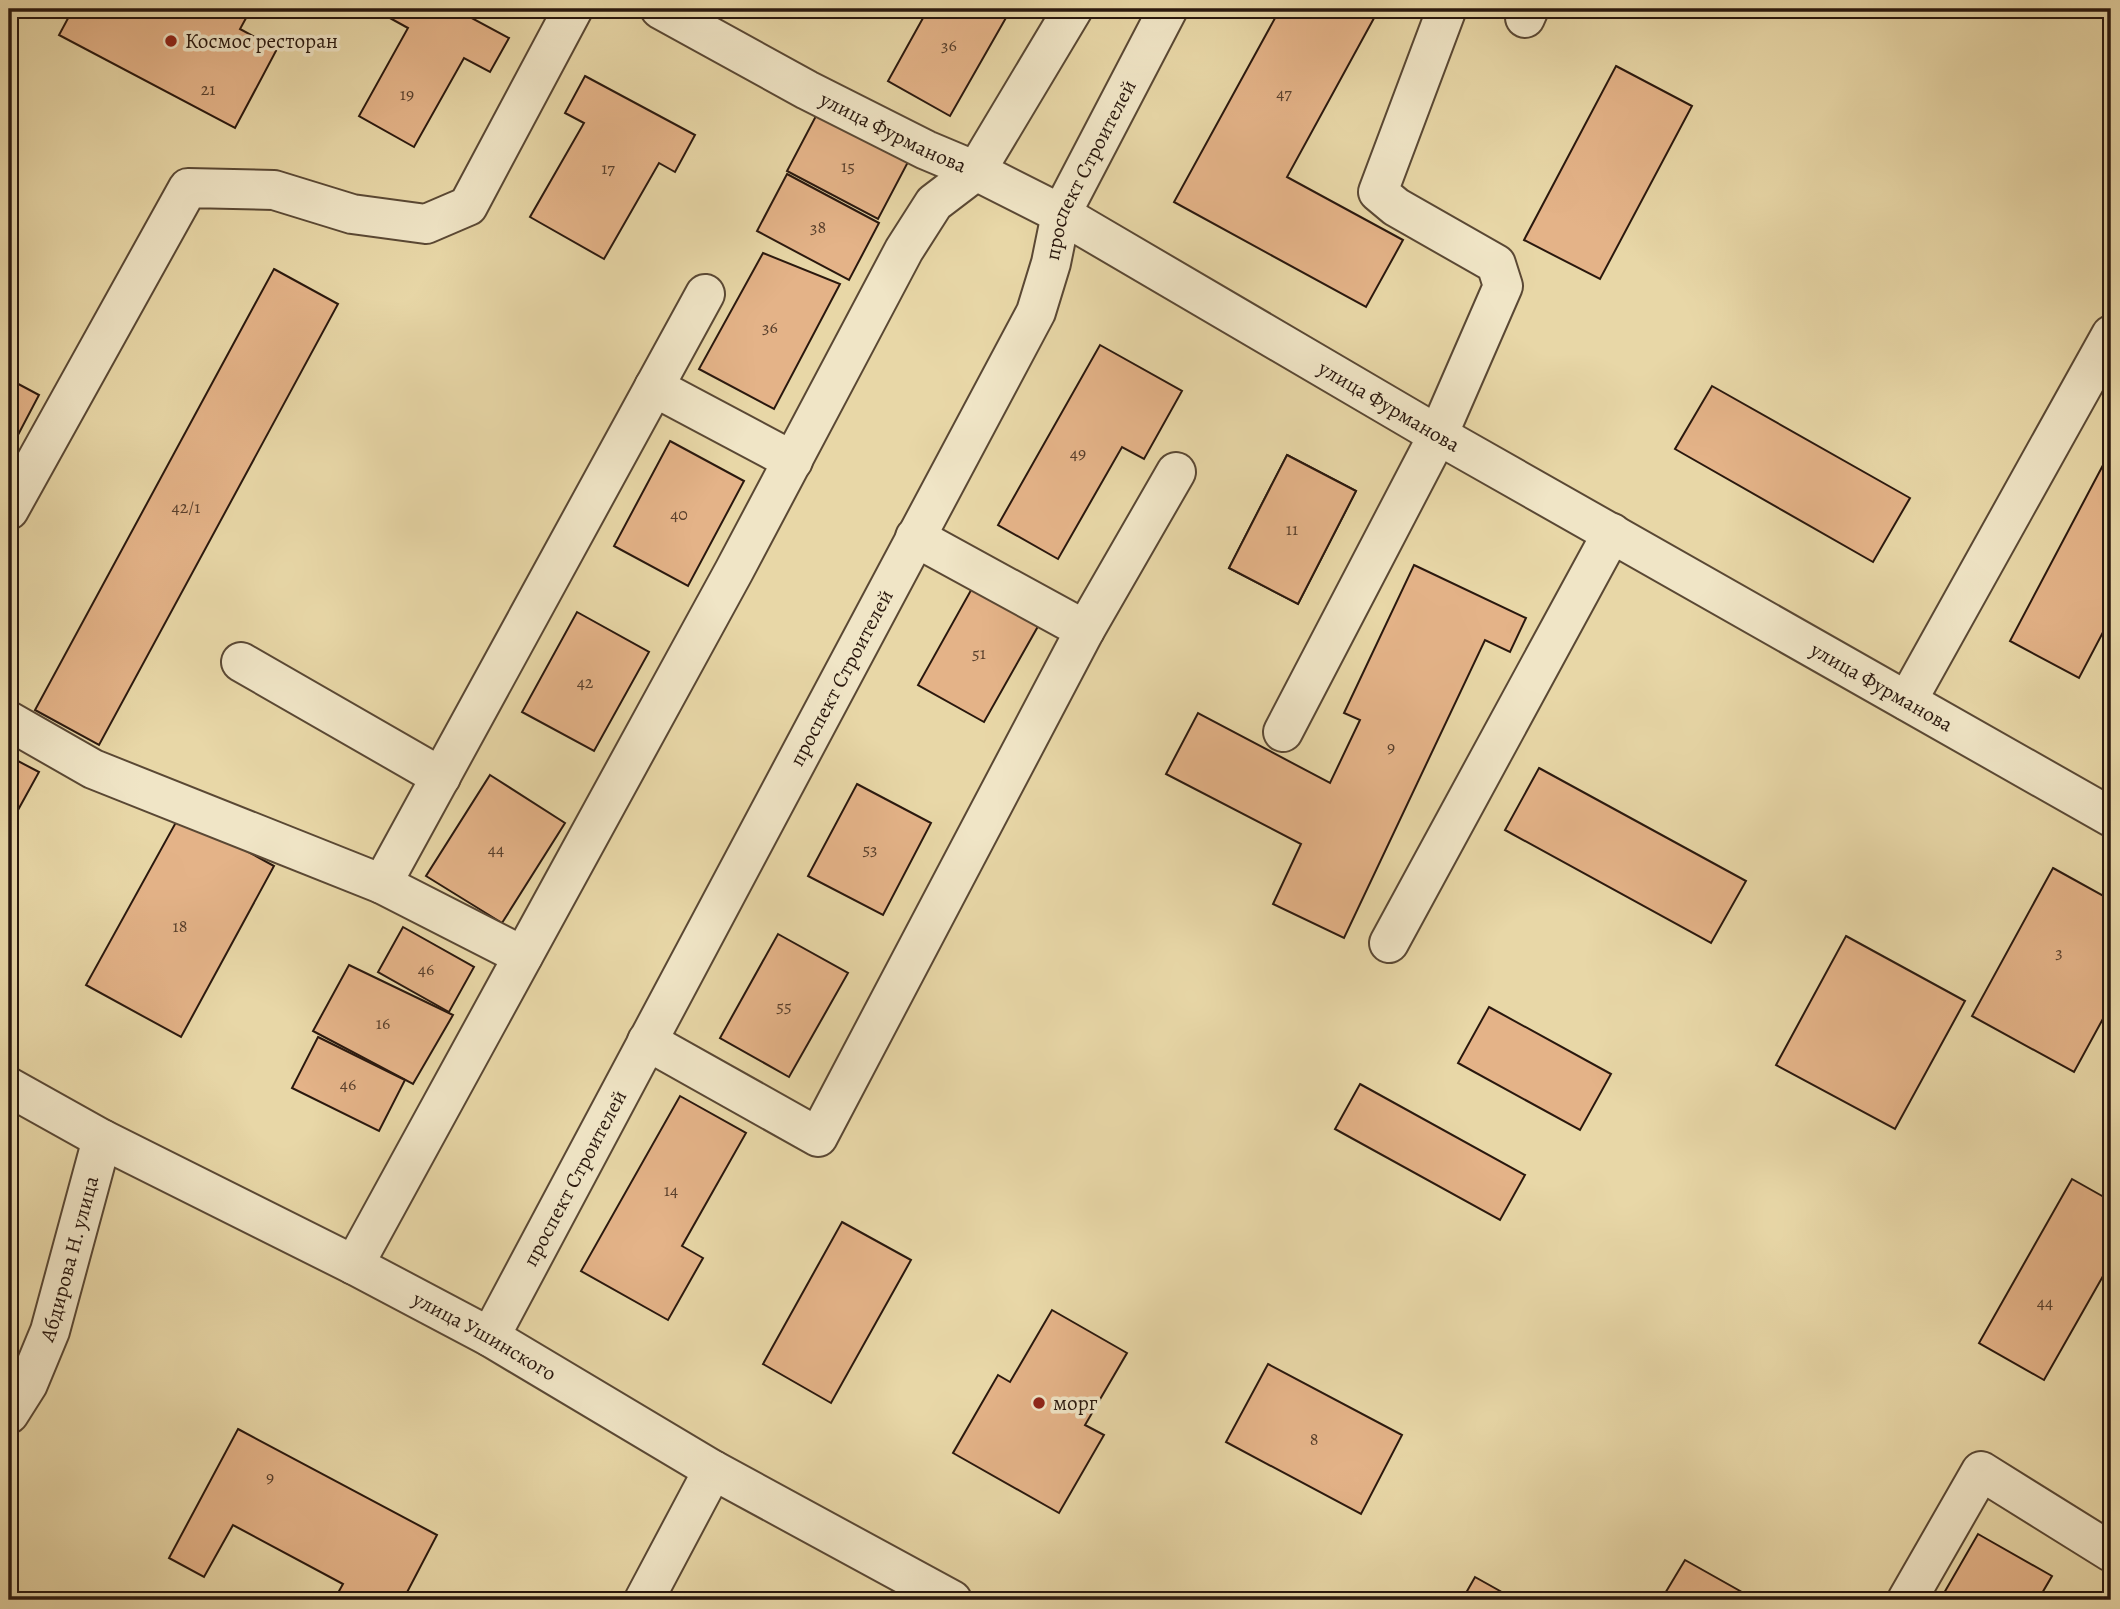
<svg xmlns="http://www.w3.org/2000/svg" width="2120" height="1609" viewBox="0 0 2120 1609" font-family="Alegreya,serif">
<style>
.building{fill:#e4b388;stroke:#2a180e;stroke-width:2}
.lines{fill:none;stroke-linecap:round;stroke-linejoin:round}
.minor-casing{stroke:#5a4834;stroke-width:42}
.minor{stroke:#f0e5c6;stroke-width:38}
.poi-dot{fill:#8f2418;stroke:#f0e5c6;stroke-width:2.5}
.labels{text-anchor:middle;stroke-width:7;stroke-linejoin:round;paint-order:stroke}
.number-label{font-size:18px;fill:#583f2c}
.poi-label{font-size:21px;fill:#2a180e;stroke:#f0e5c6;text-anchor:start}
.street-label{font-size:21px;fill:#2a180e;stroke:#f0e5c6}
</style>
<rect width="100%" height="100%" fill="#e8d7a7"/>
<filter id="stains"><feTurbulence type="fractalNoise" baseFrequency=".00286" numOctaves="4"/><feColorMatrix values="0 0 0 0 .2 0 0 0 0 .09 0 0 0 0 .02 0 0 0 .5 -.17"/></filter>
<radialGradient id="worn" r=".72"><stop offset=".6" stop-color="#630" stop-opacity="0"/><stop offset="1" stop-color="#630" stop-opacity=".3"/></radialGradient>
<!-- building -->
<g class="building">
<polygon points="73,9 251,9 240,29 277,49 235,128 59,35"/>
<polygon points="392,9 455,9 509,38 490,72 464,58 414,147 359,116 408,28 388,17"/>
<polygon points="928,9 1011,9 950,116 888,81"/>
<polygon points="1280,9 1379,9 1287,177 1403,240 1366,307 1174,202"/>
<polygon points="1616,66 1692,106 1600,279 1524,240"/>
<polygon points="585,76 695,135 675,172 659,163 604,259 530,217 584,123 565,113"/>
<polygon points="817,114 908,162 878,219 787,171"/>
<polygon points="787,174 879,223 849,280 757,231"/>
<polygon points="763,253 840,284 774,409 699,369"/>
<polygon points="274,269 338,304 99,745 35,710"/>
<polygon points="1100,345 1182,391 1144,459 1122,447 1058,559 998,525"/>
<polygon points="9,379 39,395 9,452"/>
<polygon points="1712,386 1910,498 1873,562 1675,449"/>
<polygon points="670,441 744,481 688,586 614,546"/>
<polygon points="2111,450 2111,617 2079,678 2010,641"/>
<polygon points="1287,455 1356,491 1298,604 1229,568"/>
<polygon points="1287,455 1356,491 1298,604 1229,568"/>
<polygon points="1414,565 1526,618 1510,652 1485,640 1344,938 1273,904 1301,844 1166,774 1198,713 1330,783 1360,720 1344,713"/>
<polygon points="975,583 1041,621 984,722 918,685"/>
<polygon points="577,612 649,652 594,751 522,712"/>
<polygon points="16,760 39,772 18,810 9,804 9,774"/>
<polygon points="1539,768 1746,881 1711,943 1505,830"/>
<polygon points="490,775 565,823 502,923 426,876"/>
<polygon points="857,784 931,823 883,915 808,876"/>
<polygon points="180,815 274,866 181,1037 86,985"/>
<polygon points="2053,868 2111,900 2111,1004 2074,1072 1972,1016"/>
<polygon points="403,927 474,967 449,1012 378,972"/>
<polygon points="778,934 848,973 789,1077 720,1038"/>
<polygon points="1846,936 1965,1001 1895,1129 1776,1065"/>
<polygon points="349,965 453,1015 413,1084 313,1031"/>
<polygon points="1489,1007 1611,1074 1580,1130 1458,1063"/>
<polygon points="318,1037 405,1080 379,1131 292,1088"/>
<polygon points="1360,1084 1525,1175 1500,1220 1335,1129"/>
<polygon points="680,1096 746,1133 682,1246 703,1258 668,1320 581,1271"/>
<polygon points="2072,1179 2111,1201 2111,1262 2044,1380 1979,1343"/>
<polygon points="842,1222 911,1260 831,1403 763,1364"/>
<polygon points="1052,1310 1127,1353 1085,1425 1104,1435 1059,1513 953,1453 998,1375 1010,1382"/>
<polygon points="1268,1364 1402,1435 1361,1514 1226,1442"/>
<polygon points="238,1429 437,1535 403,1600 334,1600 343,1584 233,1525 204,1577 169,1558"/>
<polygon points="1978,1534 2052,1576 2038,1600 1940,1600"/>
<polygon points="1685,1560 1756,1600 1661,1600"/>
<polygon points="1475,1577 1516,1600 1462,1600"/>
</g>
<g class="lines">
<defs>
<g id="minor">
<path id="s1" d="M660,9L807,90L926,150L976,171L1061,214L1438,435L2111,817"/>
<polyline points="1525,18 1529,9"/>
<polyline points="654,387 793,461"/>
<polyline points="9,510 188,188 274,190 352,214 426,224 468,206 573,9"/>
<polyline points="1085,630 1176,472"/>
<polyline points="241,662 441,777"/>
<polyline points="1907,701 2111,335"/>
<polyline points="9,721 93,769 382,884"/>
<polyline points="1283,732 1438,435 1503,286 1496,264 1396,207 1378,192 1446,11 1442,9"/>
<polyline points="1389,943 1612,533"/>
<polyline points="523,956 382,884 705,294"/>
<polyline points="647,1041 818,1137 1085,630 915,537"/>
<path id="s2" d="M9,1087L102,1139L354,1265L490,1337L713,1470L952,1600"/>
<polyline points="354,1265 734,571 904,250 934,203 976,171 1073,9"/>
<path id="s3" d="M490,1337L1036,312L1051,263L1061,214L1168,9"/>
<path id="s4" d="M9,1414L28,1384L50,1331L102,1139"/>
<polyline points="644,1600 713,1470"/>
<polyline points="1907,1600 1981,1471 2111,1552"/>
</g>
</defs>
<!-- minor casing -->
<use href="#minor" class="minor-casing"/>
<!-- minor -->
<use href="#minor" class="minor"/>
</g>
<!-- markers -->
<g class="poi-dot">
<circle cx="171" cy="41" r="7"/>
<circle cx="1039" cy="1403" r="7"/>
</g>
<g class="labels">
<!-- number labels -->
<g class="number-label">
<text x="949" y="51">36</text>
<text x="208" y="95">21</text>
<text x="1284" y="99">47</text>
<text x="407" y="100">19</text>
<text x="848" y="172">15</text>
<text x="608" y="174">17</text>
<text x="818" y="233">38</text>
<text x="770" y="333">36</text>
<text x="1078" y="459">49</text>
<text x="186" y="513">42/1</text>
<text x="679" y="520">40</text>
<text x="1292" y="535">11</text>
<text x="979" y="659">51</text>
<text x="585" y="688">42</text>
<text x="1391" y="753">9</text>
<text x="496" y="855">44</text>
<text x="870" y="855">53</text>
<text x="180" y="932">18</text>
<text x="2059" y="958">3</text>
<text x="426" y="975">46</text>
<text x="784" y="1012">55</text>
<text x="383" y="1029">16</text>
<text x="348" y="1090">46</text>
<text x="671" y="1196">14</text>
<text x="2045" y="1308">44</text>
<text x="1314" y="1445">8</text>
<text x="270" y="1483">9</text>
</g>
<!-- poi labels -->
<g class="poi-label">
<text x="185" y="48">Космос ресторан</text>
<text x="1053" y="1410">морг</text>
</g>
<!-- street labels -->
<g class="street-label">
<text dy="7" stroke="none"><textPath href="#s1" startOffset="264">улица Фурманова</textPath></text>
<text dy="7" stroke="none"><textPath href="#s3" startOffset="1314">проспект Строителей</textPath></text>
<text dy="7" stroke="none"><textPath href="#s1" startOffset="831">улица Фурманова</textPath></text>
<text dy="7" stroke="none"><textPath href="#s3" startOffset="747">проспект Строителей</textPath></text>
<text dy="7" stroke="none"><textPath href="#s1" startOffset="1398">улица Фурманова</textPath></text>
<text dy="7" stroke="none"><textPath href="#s3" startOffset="180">проспект Строителей</textPath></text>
<text dy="7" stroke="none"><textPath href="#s4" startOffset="168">Абдирова Н. улица</textPath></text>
<text dy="7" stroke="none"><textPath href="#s2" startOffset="537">улица Ушинского</textPath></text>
</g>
</g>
<!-- margin -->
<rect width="2120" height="1609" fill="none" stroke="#e8d7a7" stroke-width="35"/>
<rect x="10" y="10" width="2099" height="1588" fill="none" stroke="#2a180e" stroke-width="3.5"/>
<rect x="18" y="18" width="2085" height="1574" fill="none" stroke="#2a180e" stroke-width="2"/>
<rect width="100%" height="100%" filter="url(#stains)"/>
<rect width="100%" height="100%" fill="url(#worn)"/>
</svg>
